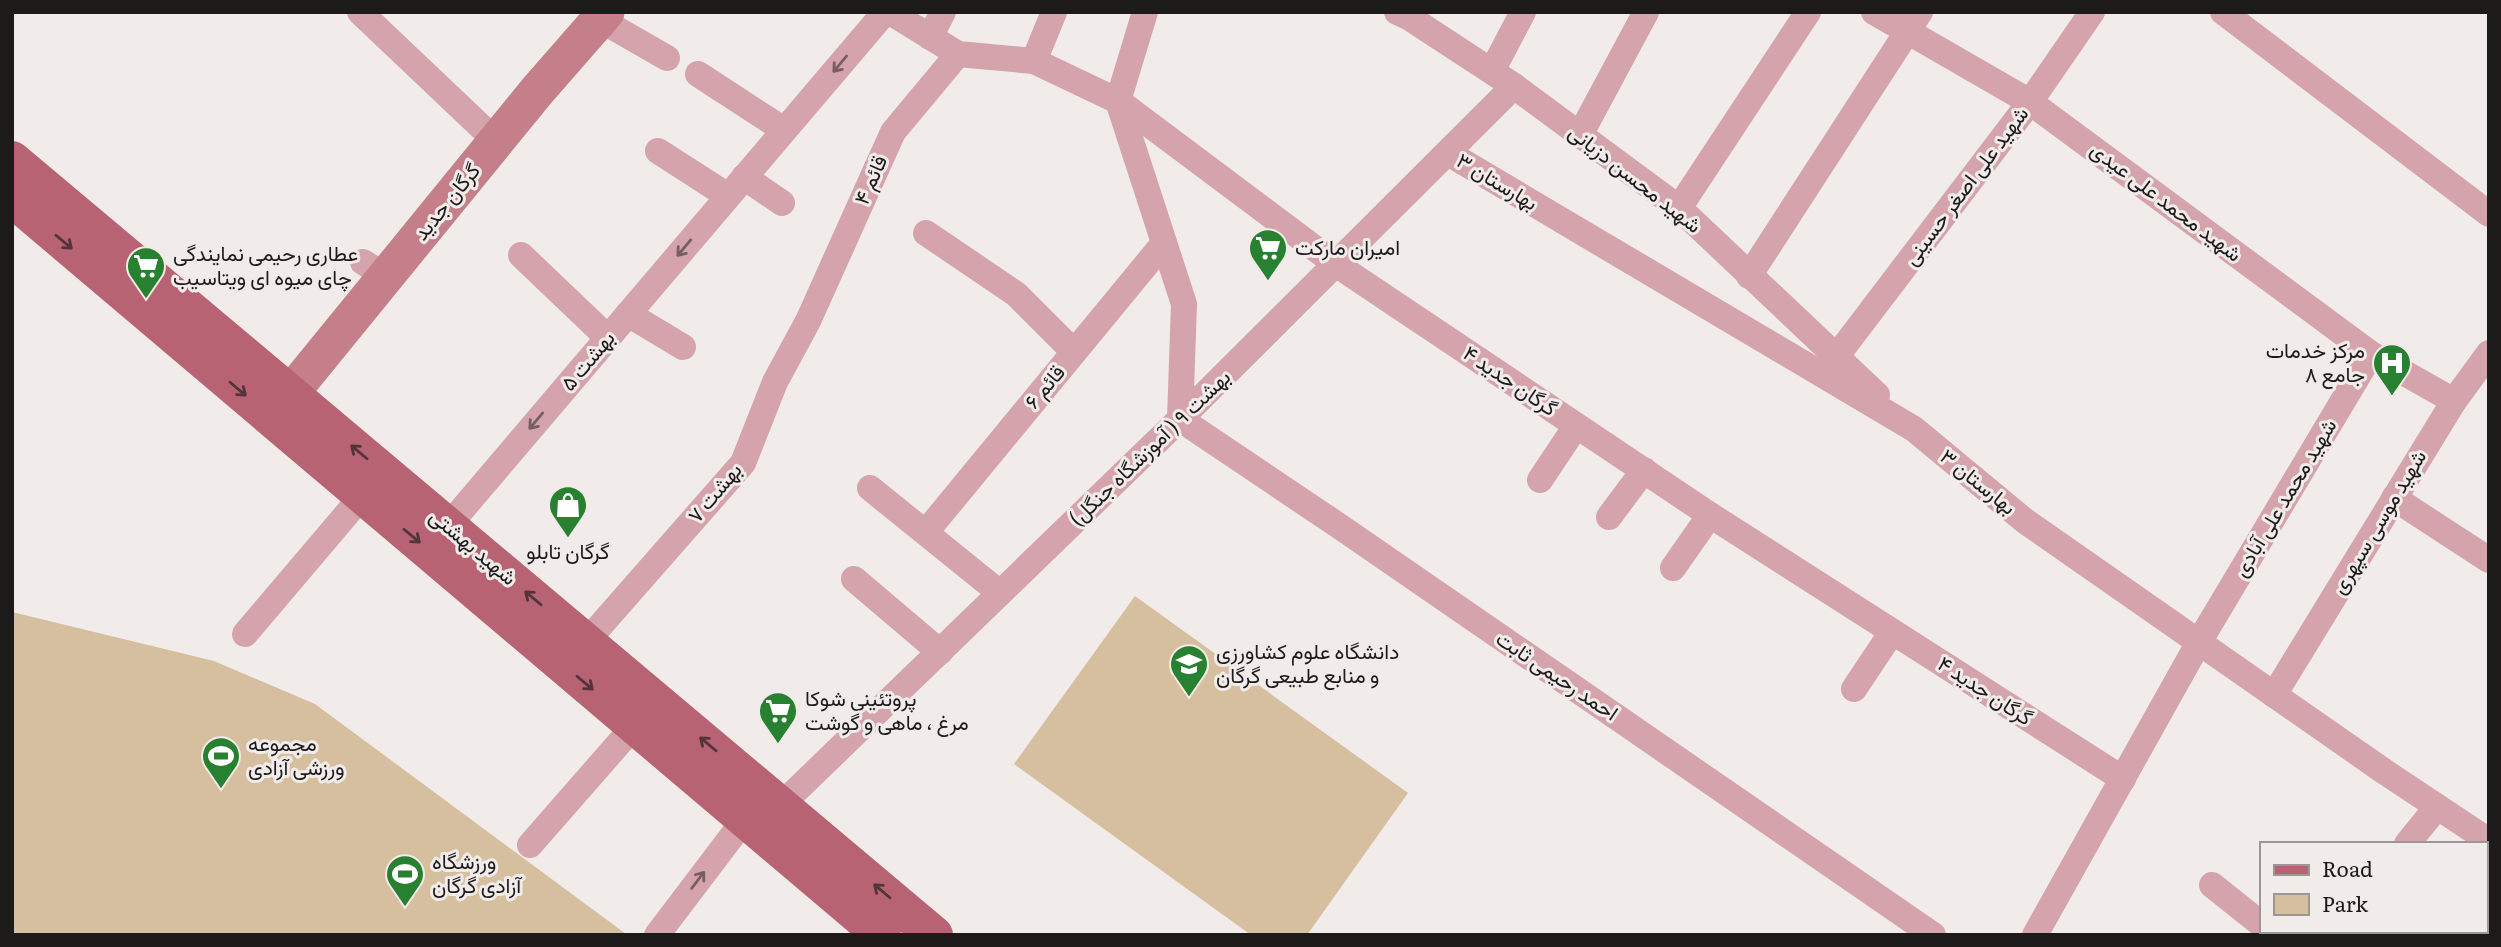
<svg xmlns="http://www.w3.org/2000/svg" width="2501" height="947" viewBox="0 0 2501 947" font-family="Literata,Vazirmatn,serif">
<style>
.green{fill:#d6bf9f}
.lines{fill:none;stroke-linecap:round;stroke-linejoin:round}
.minor{stroke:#d4a3ab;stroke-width:26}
.secondary{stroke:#c47f8b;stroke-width:37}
.primary{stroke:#b86374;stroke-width:38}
.oneway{stroke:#785e62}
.oneway2{stroke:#53343a}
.labels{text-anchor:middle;stroke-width:6;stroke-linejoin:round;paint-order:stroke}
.street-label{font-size:21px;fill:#1d1a1a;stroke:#f1ebe9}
.poi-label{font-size:21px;fill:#1d1a1a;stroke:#f1ebe9;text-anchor:start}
</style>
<rect width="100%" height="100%" fill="#f1ebe9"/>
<!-- green -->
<g class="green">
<polygon points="1135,596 1408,793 1307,935 1251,935 1014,764"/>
<polygon points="12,612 214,661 315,704 626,934 12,935"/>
</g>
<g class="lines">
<!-- minor -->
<g class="minor">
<polyline points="360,12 496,141"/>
<polyline points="890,12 958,54 1034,61 1118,101 1337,265 1710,515 2123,779"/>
<polyline points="1397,12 1410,18 1514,86 1679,208 1877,395"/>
<polyline points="1874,12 2030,102 2371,354 2454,401"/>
<polyline points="2223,12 2489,214"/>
<polyline points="599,19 667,58"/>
<polyline points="930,37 943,12"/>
<polyline points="1034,61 1054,12"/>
<polyline points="1492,71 1523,12"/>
<polyline points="698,74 784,130"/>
<polyline points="1118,101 1184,304 1180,419 1342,528 1933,935"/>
<polyline points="1118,101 1145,12"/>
<polyline points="1580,135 1646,12"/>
<polyline points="658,151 728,196"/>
<polyline points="1448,153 1914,429 2025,521 2385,772 2489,841"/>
<polyline points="744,177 782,203"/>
<polyline points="1679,208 1808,12"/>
<polyline points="926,233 1016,294 1074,352"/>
<polyline points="521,255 608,338"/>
<polyline points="363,262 387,277"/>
<polyline points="1749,276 1920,12"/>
<polyline points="628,314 683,347"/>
<polyline points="1836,357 2030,102 2092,12"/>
<polyline points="1540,480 1576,426"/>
<polyline points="870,488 1000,593"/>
<polyline points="2394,498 2489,560"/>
<polyline points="1609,517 1644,470"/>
<polyline points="448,526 885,12"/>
<polyline points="926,532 1164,243"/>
<polyline points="1673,568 1710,515"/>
<polyline points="854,579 940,652"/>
<polyline points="245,634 363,495"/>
<polyline points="586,642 743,463 775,382 808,321 893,132 958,54"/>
<polyline points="1854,689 1892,632"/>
<polyline points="2274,695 2454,401 2489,353"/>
<polyline points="780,806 1180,419 1514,86"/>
<polyline points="2407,844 2437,807"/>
<polyline points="530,845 635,725"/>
<polyline points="2212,885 2261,924"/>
<polyline points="657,935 745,819"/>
<polyline points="2035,935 2199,642 2371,354"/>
<polyline points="2335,935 2338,931"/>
</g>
<!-- secondary -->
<polyline class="secondary" points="290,394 537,91 606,12"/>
<!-- primary -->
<g class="primary">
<polyline points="12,160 934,935"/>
<polyline points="12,198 882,935"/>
</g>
</g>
<!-- one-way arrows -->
<defs><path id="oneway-shaft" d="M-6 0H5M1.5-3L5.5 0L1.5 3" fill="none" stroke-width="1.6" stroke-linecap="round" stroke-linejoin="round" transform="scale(1.75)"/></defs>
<g class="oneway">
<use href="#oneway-shaft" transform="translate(840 64) rotate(130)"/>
<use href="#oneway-shaft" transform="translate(684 248) rotate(130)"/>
<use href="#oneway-shaft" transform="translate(536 421) rotate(130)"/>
<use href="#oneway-shaft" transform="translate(698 880) rotate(-53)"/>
</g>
<g class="oneway2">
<use href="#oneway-shaft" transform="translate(64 242) rotate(40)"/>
<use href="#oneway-shaft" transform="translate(238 389) rotate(40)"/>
<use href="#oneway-shaft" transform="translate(359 452) rotate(-140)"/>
<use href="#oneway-shaft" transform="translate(412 536) rotate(40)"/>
<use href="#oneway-shaft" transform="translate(533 598) rotate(-140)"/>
<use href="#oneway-shaft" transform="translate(585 683) rotate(40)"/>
<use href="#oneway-shaft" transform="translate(708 744) rotate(-140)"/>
<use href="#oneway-shaft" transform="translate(882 891) rotate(-140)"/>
</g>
<!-- icons -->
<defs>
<symbol id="supermarket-pin" viewBox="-11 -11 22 30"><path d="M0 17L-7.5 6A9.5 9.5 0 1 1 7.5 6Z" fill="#288130" stroke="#f1ebe9"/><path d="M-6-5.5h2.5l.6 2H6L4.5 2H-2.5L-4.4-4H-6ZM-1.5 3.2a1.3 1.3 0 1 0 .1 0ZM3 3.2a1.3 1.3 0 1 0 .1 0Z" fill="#fff"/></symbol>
<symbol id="hospital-pin" viewBox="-11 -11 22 30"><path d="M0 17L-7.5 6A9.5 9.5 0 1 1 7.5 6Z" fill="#288130" stroke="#f1ebe9"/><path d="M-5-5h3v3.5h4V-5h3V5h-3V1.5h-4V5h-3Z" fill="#fff"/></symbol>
<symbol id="shop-pin" viewBox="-11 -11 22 30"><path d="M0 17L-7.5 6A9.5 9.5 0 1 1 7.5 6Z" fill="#288130" stroke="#f1ebe9"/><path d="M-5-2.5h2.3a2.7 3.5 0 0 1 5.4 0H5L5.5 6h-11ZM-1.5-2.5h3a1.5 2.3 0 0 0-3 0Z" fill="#fff"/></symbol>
<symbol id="university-pin" viewBox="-11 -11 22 30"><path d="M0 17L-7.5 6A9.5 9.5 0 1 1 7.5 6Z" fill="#288130" stroke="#f1ebe9"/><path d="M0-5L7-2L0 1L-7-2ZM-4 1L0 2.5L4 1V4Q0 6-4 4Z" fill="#fff"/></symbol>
<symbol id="stadium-pin" viewBox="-11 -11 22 30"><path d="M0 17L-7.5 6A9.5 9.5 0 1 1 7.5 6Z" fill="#288130" stroke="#f1ebe9"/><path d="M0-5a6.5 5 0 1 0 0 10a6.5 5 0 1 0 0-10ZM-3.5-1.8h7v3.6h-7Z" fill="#fff"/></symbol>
</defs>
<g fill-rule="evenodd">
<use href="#supermarket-pin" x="1246" y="226" width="44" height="60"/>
<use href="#supermarket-pin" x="124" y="244" width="44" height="60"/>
<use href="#hospital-pin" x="2370" y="341" width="44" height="60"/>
<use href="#shop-pin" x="546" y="483" width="44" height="60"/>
<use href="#university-pin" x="1167" y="642" width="44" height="60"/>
<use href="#supermarket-pin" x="756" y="689" width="44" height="60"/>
<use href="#stadium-pin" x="199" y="734" width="44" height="60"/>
<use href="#stadium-pin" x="383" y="852" width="44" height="60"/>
</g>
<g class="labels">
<!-- street labels -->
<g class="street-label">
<text transform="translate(1635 179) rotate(38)" y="7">شهید محسن دزیانی</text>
<text transform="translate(871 180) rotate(-66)" y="7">قائم ۴</text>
<text transform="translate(1497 182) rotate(31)" y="7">بهارستان ۳</text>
<text transform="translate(1966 186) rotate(-53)" y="7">شهید علی اصغر حسینی</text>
<text transform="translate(447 202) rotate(-51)" y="7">گرگان جدید</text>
<text transform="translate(2166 202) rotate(37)" y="7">شهید محمد علی عیدی</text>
<text transform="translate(588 361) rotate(-50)" y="7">بهشت ۵</text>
<text transform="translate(1510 381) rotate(34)" y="7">گرگان جدید ۴</text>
<text transform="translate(1045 387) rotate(-50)" y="7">قائم ۶</text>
<text transform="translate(1150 448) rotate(-44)" y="7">بهشت ۹ ( آموزشگاه جنگل)</text>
<text transform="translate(1978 482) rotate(39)" y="7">بهارستان ۳</text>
<text transform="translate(715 493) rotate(-50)" y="7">بهشت ۷</text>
<text transform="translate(2285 498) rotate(-59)" y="7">شهید محمد علی آبادی</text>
<text transform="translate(2379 522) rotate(-59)" y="7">شهید موسی سپهری</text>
<text transform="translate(473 547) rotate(40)" y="7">شهید بهشتی</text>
<text transform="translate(1557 676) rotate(34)" y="7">احمد رحیمی ثابت</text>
<text transform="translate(1985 691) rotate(33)" y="7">گرگان جدید ۴</text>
</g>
<!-- poi labels -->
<g class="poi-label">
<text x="1295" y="255">امیران مارکت</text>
<text x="173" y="261">عطاری رحیمی نمایندگی<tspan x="173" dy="24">چای میوه ای ویتاسیب</tspan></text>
<text x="2365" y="358" text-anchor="end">مرکز خدمات<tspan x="2365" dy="24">جامع ۸</tspan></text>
<text x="568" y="559" text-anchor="middle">گرگان تابلو</text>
<text x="1216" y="659">دانشگاه علوم کشاورزی<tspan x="1216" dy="24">و منابع طبیعی گرگان</tspan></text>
<text x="805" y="706">پروتئینی شوکا<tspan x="805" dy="24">مرغ‌ ، ماهی و گوشت</tspan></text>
<text x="248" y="751">مجموعه<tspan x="248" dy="24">ورزشی آزادی</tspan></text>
<text x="432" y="869">ورزشگاه<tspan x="432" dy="24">آزادی گرگان</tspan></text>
</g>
</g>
<!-- border -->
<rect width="2501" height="947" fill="none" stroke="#1d1a1a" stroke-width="28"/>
<!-- legend -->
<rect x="2260" y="842" width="228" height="91" fill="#f1ebe9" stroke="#9c9796" stroke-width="2"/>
<rect x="2274" y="865" width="35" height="10" fill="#b86374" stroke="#9c9796" stroke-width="2"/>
<text x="2322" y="877" font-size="21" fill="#1d1a1a">Road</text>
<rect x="2274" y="894" width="35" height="21" fill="#d6bf9f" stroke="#9c9796" stroke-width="2"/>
<text x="2322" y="912" font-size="21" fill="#1d1a1a">Park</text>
</svg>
